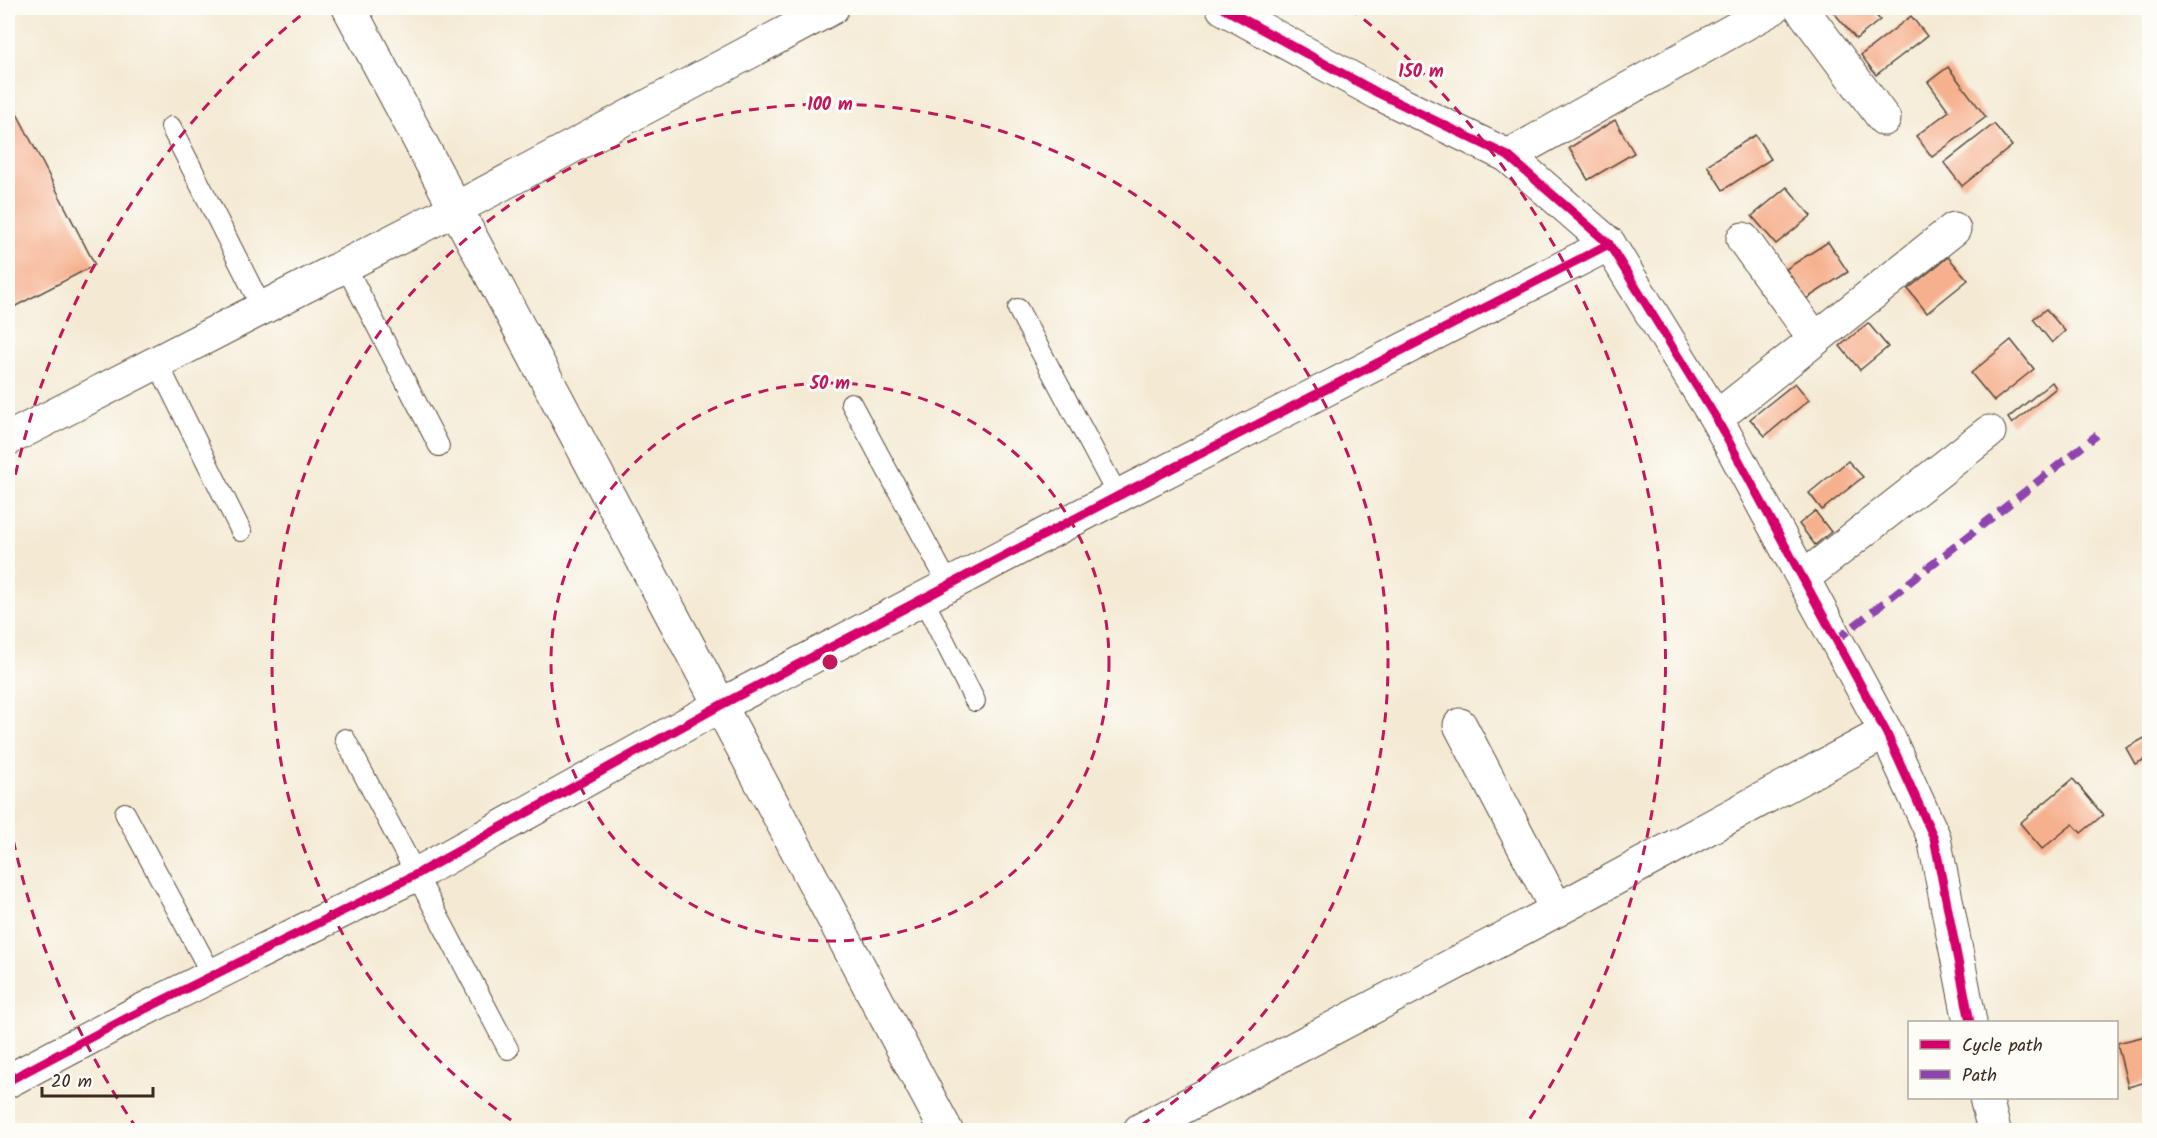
<svg xmlns="http://www.w3.org/2000/svg" width="2157" height="1138" viewBox="0 0 2157 1138" font-family="Kalam,sans-serif">
<style>
.building{fill:#f6b08e}
.lines{fill:none;stroke-linecap:round;stroke-linejoin:round}
.lane-casing{stroke:#574739;stroke-width:22}
.street-casing{stroke:#574739;stroke-width:35}
.lane{stroke:#fff;stroke-width:20}
.street{stroke:#fff;stroke-width:33}
.quiet{stroke:#8e44ad;stroke-width:8;stroke-dasharray:15 8;stroke-linecap:butt}
.cycleway-casing{stroke:#fdfcf7;stroke-width:13}
.cycleway{stroke:#d6006c;stroke-width:9}
.ring{fill:none;stroke:#c2185b;stroke-width:3;stroke-dasharray:10 8}
.centre{fill:#c2185b;stroke:#fdfcf7;stroke-width:3}
.ring-label{font-size:18px;text-anchor:middle;font-weight:bold;fill:#c2185b;stroke:#fdfcf7;stroke-width:6;stroke-linejoin:round;paint-order:stroke}
</style>
<rect width="100%" height="100%" fill="#fdfcf7"/>
<filter id="ink" filterUnits="userSpaceOnUse"><feTurbulence type="fractalNoise" baseFrequency=".0167" numOctaves="2"/><feDisplacementMap in="SourceGraphic" scale="12" xChannelSelector="R" yChannelSelector="G"/><feConvolveMatrix kernelMatrix="1 2 1 2 8 2 1 2 1" color-interpolation-filters="sRGB"/></filter>
<filter id="wash" filterUnits="userSpaceOnUse"><feTurbulence type="fractalNoise" baseFrequency=".008" numOctaves="4" result="noise"/><feDisplacementMap in="SourceGraphic" scale="24" xChannelSelector="R" yChannelSelector="G"/><feGaussianBlur stdDeviation="1.35" result="paint"/><feColorMatrix in="noise" values="0 0 0 0 0 0 0 0 0 0 0 0 0 0 0 0 0 1.4 0 .05"/><feComposite in="paint" operator="in"/></filter>
<g filter="url(#wash)">
<rect width="100%" height="100%" fill="#f4ead4"/>
<g id="blocks">
<!-- building -->
<g class="building">
<polygon points="1830,8 1870,8 1880,20 1856,39"/>
<polygon points="1911,16 1927,36 1876,75 1861,55"/>
<polygon points="1948,67 1986,117 1932,157 1916,136 1949,111 1928,82"/>
<polygon points="8,96 95,265 8,310"/>
<polygon points="1615,120 1634,153 1588,180 1569,148"/>
<polygon points="1994,124 2012,146 1962,186 1944,163"/>
<polygon points="1755,135 1771,159 1723,190 1707,165"/>
<polygon points="1787,187 1811,216 1776,244 1752,216"/>
<polygon points="1828,242 1848,272 1806,299 1786,269"/>
<polygon points="1948,257 1968,280 1927,313 1908,289"/>
<polygon points="2046,309 2065,331 2052,343 2033,319"/>
<polygon points="1868,323 1888,347 1860,370 1840,346"/>
<polygon points="2011,340 2034,369 1994,401 1971,373"/>
<polygon points="2052,382 2056,388 2012,424 2008,418"/>
<polygon points="1795,383 1809,400 1765,436 1750,419"/>
<polygon points="1848,461 1863,477 1822,510 1809,493"/>
<polygon points="1815,511 1831,532 1815,545 1799,524"/>
<polygon points="2150,735 2150,757 2135,764 2126,748"/>
<polygon points="2073,779 2103,815 2081,833 2073,824 2042,849 2020,823"/>
<polygon points="2150,1035 2150,1081 2128,1087 2117,1043"/>
</g>
</g>
</g>
<g filter="url(#ink)">
<use href="#blocks" fill-opacity="0" stroke="#574739" stroke-width="1.5"/>
<g class="lines">
<defs>
<g id="lane">
<polyline points="171,127 262,308"/>
<polyline points="345,265 439,446"/>
<polyline points="1018,309 1118,496"/>
<polyline points="157,362 241,531"/>
<polyline points="851,403 949,585"/>
<polyline points="923,599 975,701"/>
<polyline points="345,739 508,1049"/>
<polyline points="125,813 212,975"/>
</g>
<g id="street">
<polyline points="349,8 946,1130"/>
<polyline points="1223,8 1378,93 1508,156 1609,244 1716,418 1886,732 1934,838 1970,1022"/>
<polyline points="1801,8 1884,119"/>
<polyline points="1508,156 1773,8"/>
<polyline points="1743,239 1815,339"/>
<polyline points="1716,418 1954,229"/>
<polyline points="8,439 455,209 832,8"/>
<polyline points="1803,578 1989,432"/>
<polyline points="1460,725 1557,910"/>
<polyline points="8,1081 129,1017 415,875 719,706 1118,496 1609,244"/>
<polyline points="1986,1098 1994,1130"/>
<polyline points="1140,1130 1557,910 1886,732"/>
</g>
</defs>
<!-- lane casing -->
<use href="#lane" class="lane-casing"/>
<!-- street casing -->
<use href="#street" class="street-casing"/>
<!-- lane -->
<use href="#lane" class="lane"/>
<!-- street -->
<use href="#street" class="street"/>
<!-- quiet -->
<polyline class="quiet" points="1836,640 2097,435"/>
<defs>
<g id="cycleway">
<polyline points="1223,8 1378,93 1508,156 1609,244 1716,418 1886,732 1934,838 1970,1022"/>
<polyline points="8,1081 129,1017 415,875 719,706 1118,496 1609,244"/>
</g>
</defs>
<!-- cycleway casing -->
<use href="#cycleway" class="cycleway-casing"/>
<!-- cycleway -->
<use href="#cycleway" class="cycleway"/>
</g>
</g>
<!-- distance rings -->
<g class="ring">
<circle cx="830" cy="662" r="279"/>
<path d="M526 1130A558 558 0 1 1 1134 1130"/>
<path d="M137 1129A836 836 0 0 1 8 814M8 510A836 836 0 0 1 310 8M1350 8A836 836 0 0 1 1523 1129"/>
</g>
<circle cx="830" cy="662" r="9" class="centre"/>
<g class="ring-label">
<text x="1421" y="77">150 m</text>
<text x="830" y="110">100 m</text>
<text x="830" y="389">50 m</text>
</g>
<!-- margin -->
<rect width="2157" height="1138" fill="none" stroke="#fdfcf7" stroke-width="30"/>
<!-- legend -->
<rect x="1908" y="1021" width="210" height="78" fill="#fdfcf7" stroke="#afa8a0" stroke-width="1.5"/>
<rect x="1920" y="1040" width="30" height="9" fill="#d6006c" stroke="#afa8a0" stroke-width="1.5"/>
<text x="1962" y="1051" font-size="18" fill="#3b2a1e">Cycle path</text>
<rect x="1920" y="1070" width="30" height="9" fill="#8e44ad" stroke="#afa8a0" stroke-width="1.5"/>
<text x="1962" y="1081" font-size="18" fill="#3b2a1e">Path</text>
<!-- scale -->
<path d="M42 1087v9h111v-9" fill="none" stroke="#3b2a1e" stroke-width="3"/>
<text x="51" y="1087" font-size="18" fill="#3b2a1e" stroke="#fdfcf7" stroke-width="4.5" paint-order="stroke">20 m</text>
</svg>
